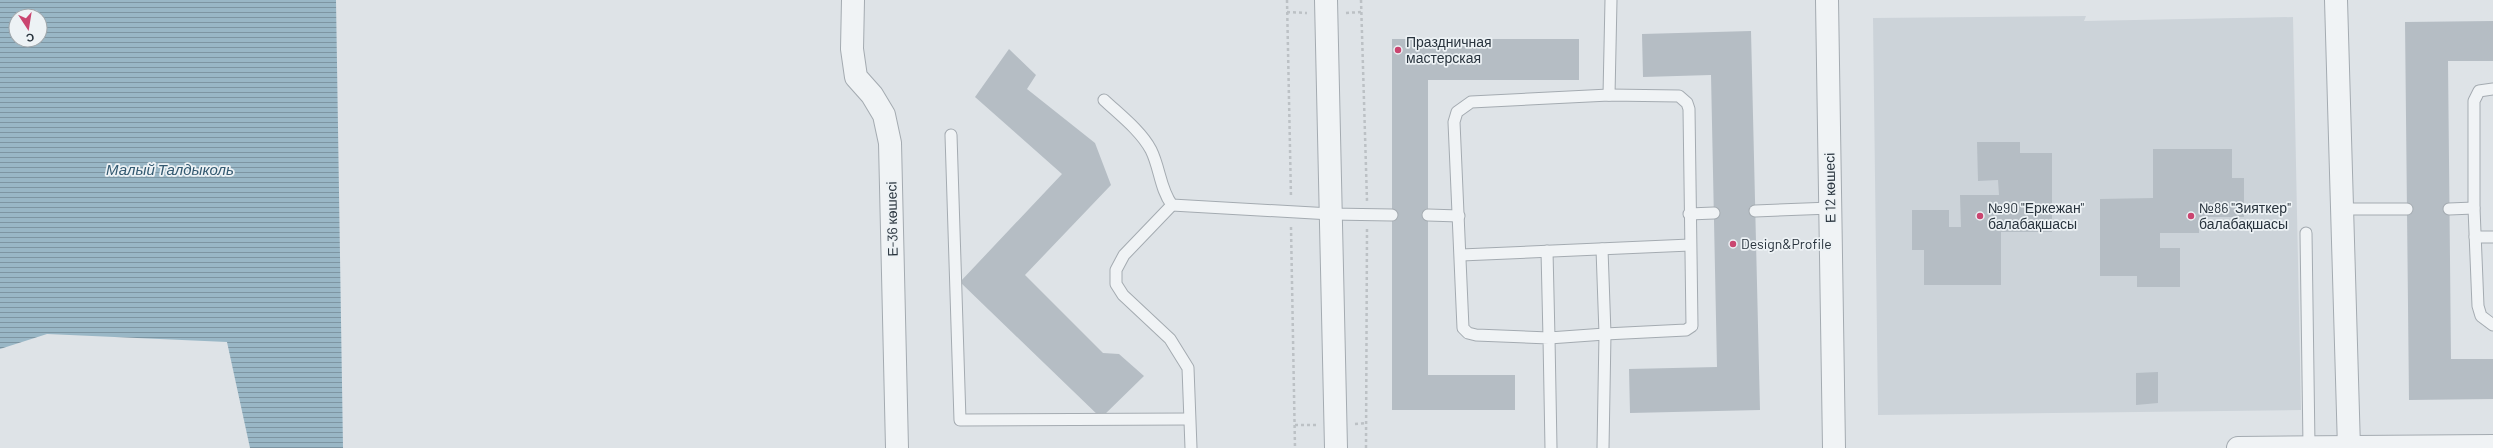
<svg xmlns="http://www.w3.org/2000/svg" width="2493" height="448" viewBox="0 0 2493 448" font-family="Barlow,sans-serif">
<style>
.built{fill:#ccd3d9}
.water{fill:url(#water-rules);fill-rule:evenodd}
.building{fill:#b5bdc4}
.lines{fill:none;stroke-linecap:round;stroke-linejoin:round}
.service-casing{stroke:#a4abb1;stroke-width:13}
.minor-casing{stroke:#a4abb1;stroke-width:24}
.path{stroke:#bcc1c5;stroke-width:2.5;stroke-dasharray:3 3;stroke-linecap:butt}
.service{stroke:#f0f3f5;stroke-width:11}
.minor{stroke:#f0f3f5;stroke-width:22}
.poi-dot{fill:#ca4570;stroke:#edf2f5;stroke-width:1.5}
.labels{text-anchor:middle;stroke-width:3.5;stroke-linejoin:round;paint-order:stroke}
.poi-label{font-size:14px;fill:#28333d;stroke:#edf2f5;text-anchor:start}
.street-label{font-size:14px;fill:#28333d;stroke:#edf2f5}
.water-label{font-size:15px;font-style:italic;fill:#335970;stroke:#edf2f5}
</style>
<defs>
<pattern id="water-rules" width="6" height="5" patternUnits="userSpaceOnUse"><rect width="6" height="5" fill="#99b7c6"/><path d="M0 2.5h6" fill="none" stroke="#7d95a2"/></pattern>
</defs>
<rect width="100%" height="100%" fill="#dee3e7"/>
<!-- built -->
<polygon class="built" points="2086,16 2084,21 2293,17 2301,410 1878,415 1873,18"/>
<!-- water -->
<path class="water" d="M0,0H336L343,448H250L227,342L47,334L0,349ZM16,16H40V40H16Z"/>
<!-- building -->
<g class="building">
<polygon points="2493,21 2493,61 2448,61 2451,359 2493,359 2493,399 2409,400 2405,22"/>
<polygon points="1751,31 1760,410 1630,413 1629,369 1717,367 1711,75 1643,77 1642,34"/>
<polygon points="1392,39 1579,39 1579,80 1428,80 1428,375 1515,375 1515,410 1392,410"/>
<polygon points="1009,49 1036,75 1027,89 1095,143 1111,185 1025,275 1103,353 1119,354 1144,376 1101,418 960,282 1062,174 975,97"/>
<polygon points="1977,142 2020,142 2020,153 2052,153 2052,232 2001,232 2001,285 1924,285 1924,250 1912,250 1912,210 1949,210 1949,227 1961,227 1960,195 1999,195 1998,180 1978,181"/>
<polygon points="2153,149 2232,149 2232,178 2244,178 2244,217 2199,217 2199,233 2160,233 2160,248 2180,248 2180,287 2137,287 2137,276 2100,276 2100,199 2153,198"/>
<polygon points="2158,372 2158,403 2136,405 2136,373"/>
</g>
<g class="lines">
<defs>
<g id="service">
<polyline points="2493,89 2479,91 2474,101 2474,208 2478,306 2481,316 2493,325"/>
<polyline points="1609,95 1611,0"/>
<path d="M1104,100C1120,115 1141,131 1151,150C1160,168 1160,189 1172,205L1331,214L1392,215"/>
<polyline points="951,135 960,420 1189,419"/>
<polyline points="1172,205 1124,255 1116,270 1116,284 1123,295 1170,339 1188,368 1191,448"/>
<polyline points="2342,209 2407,209"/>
<polyline points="2449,209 2474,208"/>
<polyline points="1755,211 1831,208"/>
<polyline points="1689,214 1714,213"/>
<polyline points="1428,215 1459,216"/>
<polyline points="2306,233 2309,446"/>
<polyline points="2475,237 2493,237"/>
<polyline points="1547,251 1549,338 1605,334 1602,249"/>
<polyline points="1461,255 1690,245"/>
<polyline points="1551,448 1549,338 1476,335 1468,333 1463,328 1454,122 1457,112 1471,102 1609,95 1679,96 1687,103 1689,109 1692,326 1686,330 1605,334 1603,448"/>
</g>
<g id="minor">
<polyline points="853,0 852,49 856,77 872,95 884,115 890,143 897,448"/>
<polyline points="1326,0 1336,448"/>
<polyline points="1827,0 1834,448"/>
<polyline points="2336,0 2349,448"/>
<polyline points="2238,448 2493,446"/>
</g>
</defs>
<!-- service casing -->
<use href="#service" class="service-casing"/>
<!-- minor casing -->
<use href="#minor" class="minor-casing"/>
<!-- path -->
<g class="path">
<polyline points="1287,0 1291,198"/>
<polyline points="1361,0 1367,201"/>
<polyline points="1287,12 1307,13"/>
<polyline points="1346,13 1361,12"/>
<polyline points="1291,227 1295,448"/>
<polyline points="1355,424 1367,423"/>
<polyline points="1295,425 1316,425"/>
<polyline points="1366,448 1367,228"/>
</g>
<!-- service -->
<use href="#service" class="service"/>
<!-- minor -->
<use href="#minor" class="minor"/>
</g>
<!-- markers -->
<g class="poi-dot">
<circle cx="1398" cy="50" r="4"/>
<circle cx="1980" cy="216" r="4"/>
<circle cx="2191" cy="216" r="4"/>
<circle cx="1733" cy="244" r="4"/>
</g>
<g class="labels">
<!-- poi labels -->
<g class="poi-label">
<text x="1406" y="47">Праздничная<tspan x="1406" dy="16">мастерская</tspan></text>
<text x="1988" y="213">№90 "Еркежан"<tspan x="1988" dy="16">балабақшасы</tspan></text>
<text x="2199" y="213">№86 "Зияткер"<tspan x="2199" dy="16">балабақшасы</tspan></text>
<text x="1741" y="249">Design&amp;Profile</text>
</g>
<!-- street labels -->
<g class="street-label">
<text transform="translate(1830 188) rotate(-91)" y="5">Е 12 көшесі</text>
<text transform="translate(892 219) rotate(-91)" y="5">Е-36 көшесі</text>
</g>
<!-- water labels -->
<g class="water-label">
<text x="170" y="175">Малый Талдыколь</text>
</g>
</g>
<!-- north arrow -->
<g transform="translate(28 28) rotate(168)"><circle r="19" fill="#edf2f5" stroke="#9ea6ab"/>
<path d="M0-3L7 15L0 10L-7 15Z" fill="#ca4570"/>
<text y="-6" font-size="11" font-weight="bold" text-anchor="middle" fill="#28333d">С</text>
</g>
</svg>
